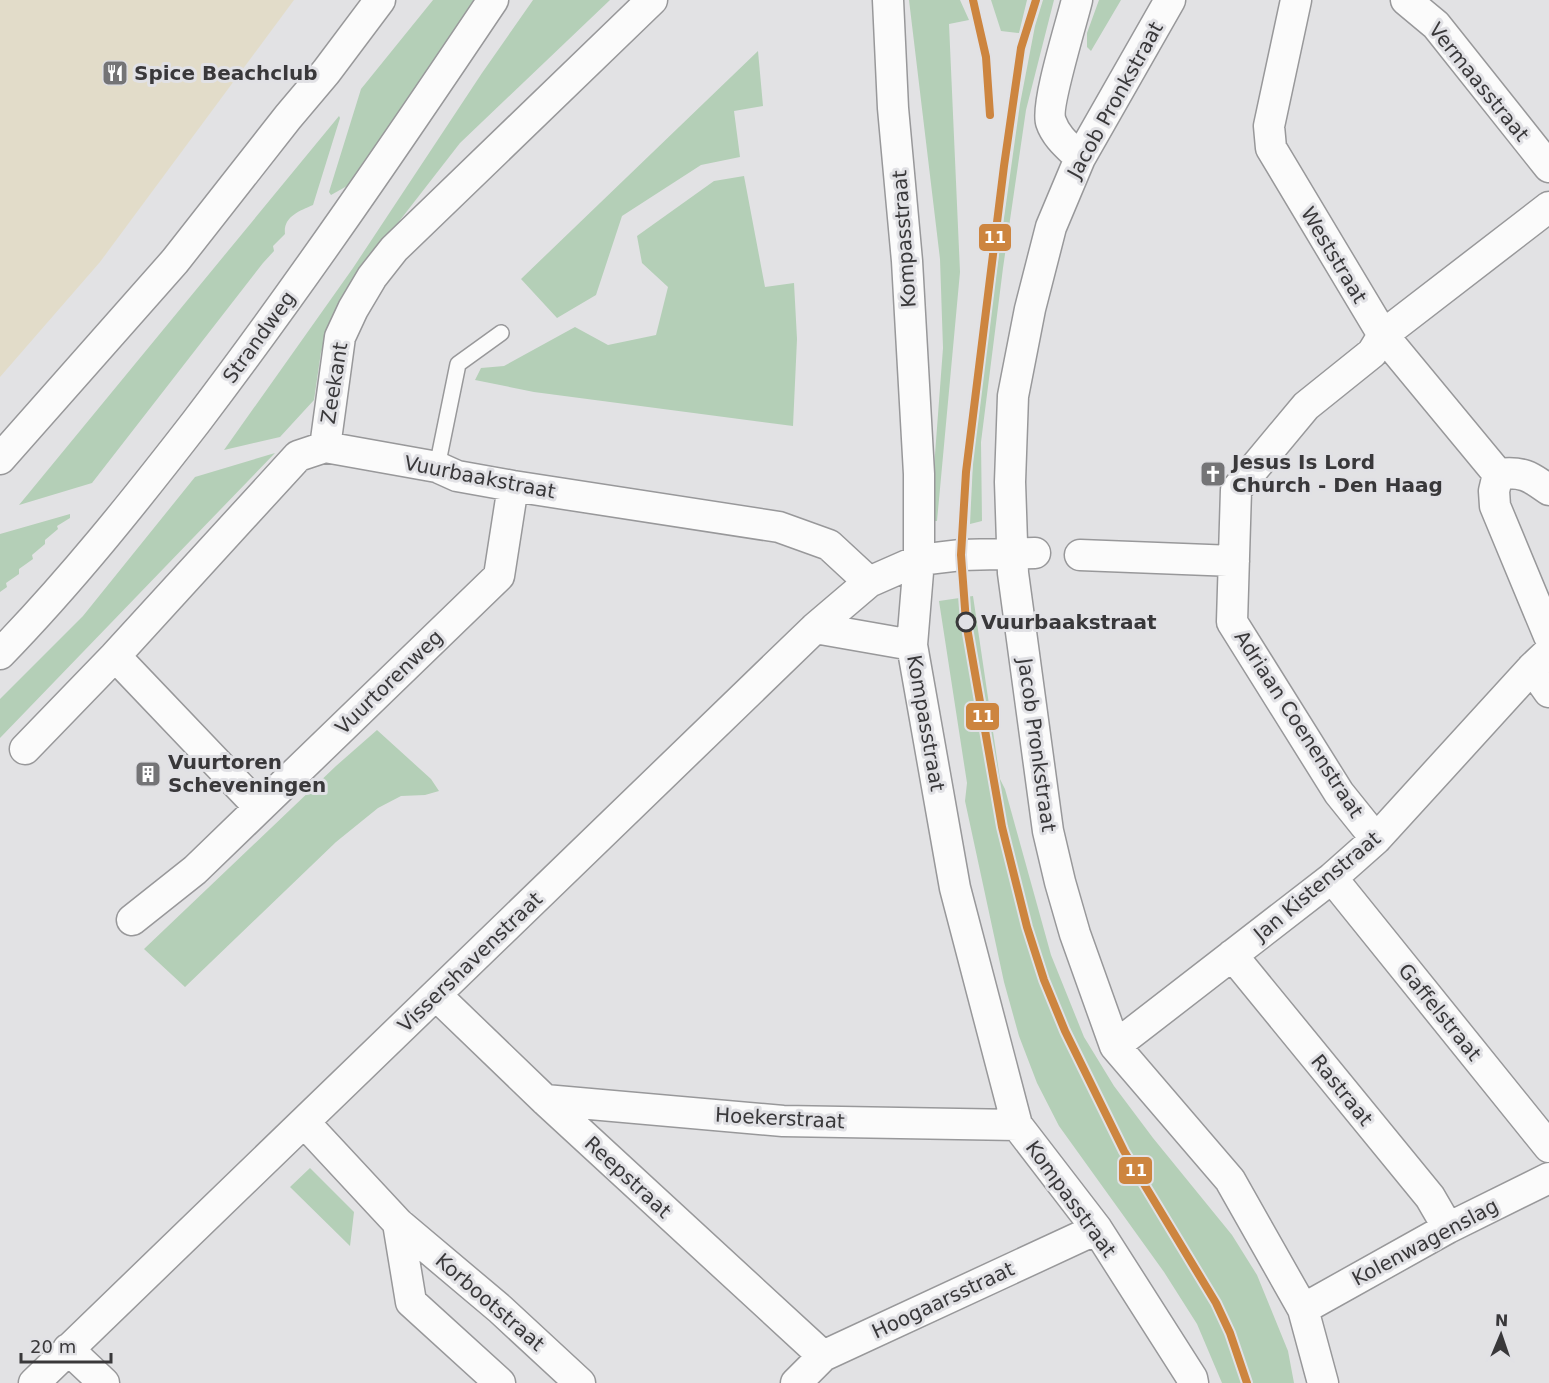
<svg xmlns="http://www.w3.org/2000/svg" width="1549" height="1383" viewBox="0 0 1549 1383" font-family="'DejaVu Sans',sans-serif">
<rect width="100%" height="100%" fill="#e2e2e4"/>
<path fill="#b4cfb7" d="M433 0H477L347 186 331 195 329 192 361 89Z
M533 0H610L460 143 352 282 321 352 314 400 280 437 224 450 353 268 482 73Z
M909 0H960L969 20 949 24 960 272 937 521H930L943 348 940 259Z
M991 0H1027L1019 33 1001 31Z
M1043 0H1054L1026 110 1003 268 981 442 982 521 970 524 974 441 997 268 1020 104 1035 26Z
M1099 0H1121L1091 51 1087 47V33Z
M758 51 763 106 734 111 740 157 701 165 622 216 596 295 557 318 521 279Z
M339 116 340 118 313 205C299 211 283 217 285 234L273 246 274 251 263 263 92 483 19 505Z
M744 176 765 287 794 283 797 339 793 426 534 392 475 380 481 368 504 366 575 327 608 345 656 335 668 287 642 263 637 236 714 181Z
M275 453 0 738V699L83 616 195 477Z
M70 514V518L57 526 58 529 45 540V544L32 555 33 559 19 569V574L6 583 7 587 0 592V534Z
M973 596 1000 779 1005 789 1051 955 1084 1037 1114 1086 1153 1138 1232 1235 1257 1275 1288 1351 1294 1383H1222L1197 1324 1164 1272 1059 1126 1037 1083 1019 1036 1004 982 965 801 967 783 939 601Z
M377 730 431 779 439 791 425 795 401 796 378 808 336 842 185 987 144 949 336 766Z
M310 1168 354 1212 350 1246 290 1187Z"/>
<path fill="#e2dcc9" d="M0 0H294L100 262 0 377Z"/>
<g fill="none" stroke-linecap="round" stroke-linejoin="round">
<g stroke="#98989a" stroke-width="18">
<path id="lane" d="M437 467 458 364 501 333"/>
</g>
<g stroke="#98989a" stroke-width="33">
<path id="street" d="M888 0 893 108 907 261 919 474V560L912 645 955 888 1017 1125 1097 1229 1192 1378 1193 1383
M1077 0C1072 21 1045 107 1051 122 1056 137 1069 147 1080 158
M1170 0 1080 158 1051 227 1030 309 1013 396 1010 482 1013 573 1048 831 1060 882 1075 934 1115 1046 1230 1180 1303 1309 1323 1383
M1296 0 1269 126 1271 148 1383 335 1498 474
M1406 0 1436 25 1549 167
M325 447 340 337 353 309 372 277 394 249 652 0
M0 459 175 261 288 117 326 72 380 0
M1549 490C1530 476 1522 471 1498 474L1494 491 1495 506 1549 636
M1080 555 1234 561
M815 628 912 645
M0 654C71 581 134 502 196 422 300 285 397 143 493 0
M1532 668 1549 692
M25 749 115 656
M259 807 115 656 298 456 325 447 437 467 457 476 513 486 779 527 829 545 869 582
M1376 839 1339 793 1232 622 1236 490 1306 406 1372 353 1383 335 1549 207
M1332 878 1549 1147
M132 920 195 870 499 576 513 486
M1232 955 1430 1197 1448 1228
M436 995 545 1100 823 1356
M1115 1046 1332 878 1376 839 1532 668 1549 652
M545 1100 783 1121 1017 1125
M304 1122 398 1223 500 1309 580 1383
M398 1223 411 1302 500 1383
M1303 1309 1448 1228 1549 1178
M68 1349 104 1383
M34 1383 815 628 869 582 919 560 961 555 1035 553
M796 1383 823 1356 1097 1229"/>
</g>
<use href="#lane" stroke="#fbfbfb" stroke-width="15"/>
<use href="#street" stroke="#fbfbfb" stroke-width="30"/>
<g stroke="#e1e1e5" stroke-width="12">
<path id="tram-1" d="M973 0 986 57 990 115
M1036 0 1021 48 1004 166 966 472 961 555 966 622 1002 827 1027 927 1044 980 1065 1031 1124 1151 1216 1303 1230 1333 1247 1383"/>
</g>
<use href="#tram-1" stroke="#cd853f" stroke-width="8"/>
</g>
<defs>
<g id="restaurant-square" transform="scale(1.35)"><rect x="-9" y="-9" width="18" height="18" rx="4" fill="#747476" stroke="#e1e1e5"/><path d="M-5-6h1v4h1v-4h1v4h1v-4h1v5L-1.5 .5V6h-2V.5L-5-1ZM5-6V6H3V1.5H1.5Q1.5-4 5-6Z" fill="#fff"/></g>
<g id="church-square" transform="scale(1.35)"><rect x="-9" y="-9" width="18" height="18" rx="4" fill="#747476" stroke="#e1e1e5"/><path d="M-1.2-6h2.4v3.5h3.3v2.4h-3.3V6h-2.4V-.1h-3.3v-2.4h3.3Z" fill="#fff"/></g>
<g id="building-square" transform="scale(1.35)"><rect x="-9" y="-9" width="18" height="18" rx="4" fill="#747476" stroke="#e1e1e5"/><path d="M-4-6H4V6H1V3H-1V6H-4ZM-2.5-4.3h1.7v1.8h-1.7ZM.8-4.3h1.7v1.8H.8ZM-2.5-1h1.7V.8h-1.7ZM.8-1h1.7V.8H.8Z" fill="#fff"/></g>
</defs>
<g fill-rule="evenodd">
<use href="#restaurant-square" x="115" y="73"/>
<use href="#church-square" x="1213" y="474"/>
<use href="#building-square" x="148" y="774"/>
</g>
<circle fill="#e1e1e5" stroke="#39383a" stroke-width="3" cx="966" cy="622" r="9"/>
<g text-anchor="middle" stroke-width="6" stroke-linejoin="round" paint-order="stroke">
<g font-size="20" font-weight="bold" fill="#39383a" stroke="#e1e1e5" text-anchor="start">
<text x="134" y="80">Spice Beachclub</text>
<text x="1232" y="469">Jesus Is Lord<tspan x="1232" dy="23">Church - Den Haag</tspan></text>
<text x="168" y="769">Vuurtoren<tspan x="168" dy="23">Scheveningen</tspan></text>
</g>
<g font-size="20" fill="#39383a" stroke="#e1e1e5">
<text transform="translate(1479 82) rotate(51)" y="7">Vermaasstraat</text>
<text transform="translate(1115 100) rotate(-61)" y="7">Jacob Pronkstraat</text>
<text transform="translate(904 239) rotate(-94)" y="7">Kompasstraat</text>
<text transform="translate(1334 255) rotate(59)" y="7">Weststraat</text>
<text transform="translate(259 337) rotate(-54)" y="7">Strandweg</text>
<text transform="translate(334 383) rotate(-81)" y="7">Zeekant</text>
<text transform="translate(480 477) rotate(11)" y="7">Vuurbaakstraat</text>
<text transform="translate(389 682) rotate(-44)" y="7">Vuurtorenweg</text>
<text transform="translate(926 723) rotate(80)" y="7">Kompasstraat</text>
<text transform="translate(1299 724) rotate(57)" y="7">Adriaan Coenenstraat</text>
<text transform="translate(1037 745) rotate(82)" y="7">Jacob Pronkstraat</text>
<text transform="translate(1317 886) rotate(-40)" y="7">Jan Kistenstraat</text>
<text transform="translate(470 962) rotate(-44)" y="7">Vissershavenstraat</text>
<text transform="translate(1440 1012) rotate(51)" y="7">Gaffelstraat</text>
<text transform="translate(1342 1090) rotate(51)" y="7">Rastraat</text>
<text transform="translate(780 1118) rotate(3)" y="7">Hoekerstraat</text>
<text transform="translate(628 1177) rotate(43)" y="7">Reepstraat</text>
<text transform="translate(1071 1199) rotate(54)" y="7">Kompasstraat</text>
<text transform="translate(1425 1242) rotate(-28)" y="7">Kolenwagenslag</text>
<text transform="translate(943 1300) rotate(-25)" y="7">Hoogaarsstraat</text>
<text transform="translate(490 1302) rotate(41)" y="7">Korbootstraat</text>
</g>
<g font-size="20" font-weight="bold" fill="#39383a" stroke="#e1e1e5" text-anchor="start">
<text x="981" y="629">Vuurbaakstraat</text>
</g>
</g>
<g stroke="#e1e1e5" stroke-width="2">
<rect x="978" y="223" width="34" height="29" rx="6" fill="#cd853f"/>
<rect x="965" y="702" width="35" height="29" rx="6" fill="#cd853f"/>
<rect x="1118" y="1156" width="35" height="29" rx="6" fill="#cd853f"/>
</g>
<g font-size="16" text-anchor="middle" font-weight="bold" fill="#fff">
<text x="995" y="243">11</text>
<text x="983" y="722">11</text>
<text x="1136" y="1176">11</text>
</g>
<g transform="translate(1501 1335) rotate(2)" stroke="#e1e1e5" stroke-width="4.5" paint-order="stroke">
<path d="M0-4.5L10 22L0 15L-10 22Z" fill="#39383a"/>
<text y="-9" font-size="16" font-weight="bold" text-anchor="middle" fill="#39383a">N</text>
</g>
<path d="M21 1353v9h90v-9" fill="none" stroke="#39383a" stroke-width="3"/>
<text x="30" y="1353" font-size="18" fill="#39383a" stroke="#e1e1e5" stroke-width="4.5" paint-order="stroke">20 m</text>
</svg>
